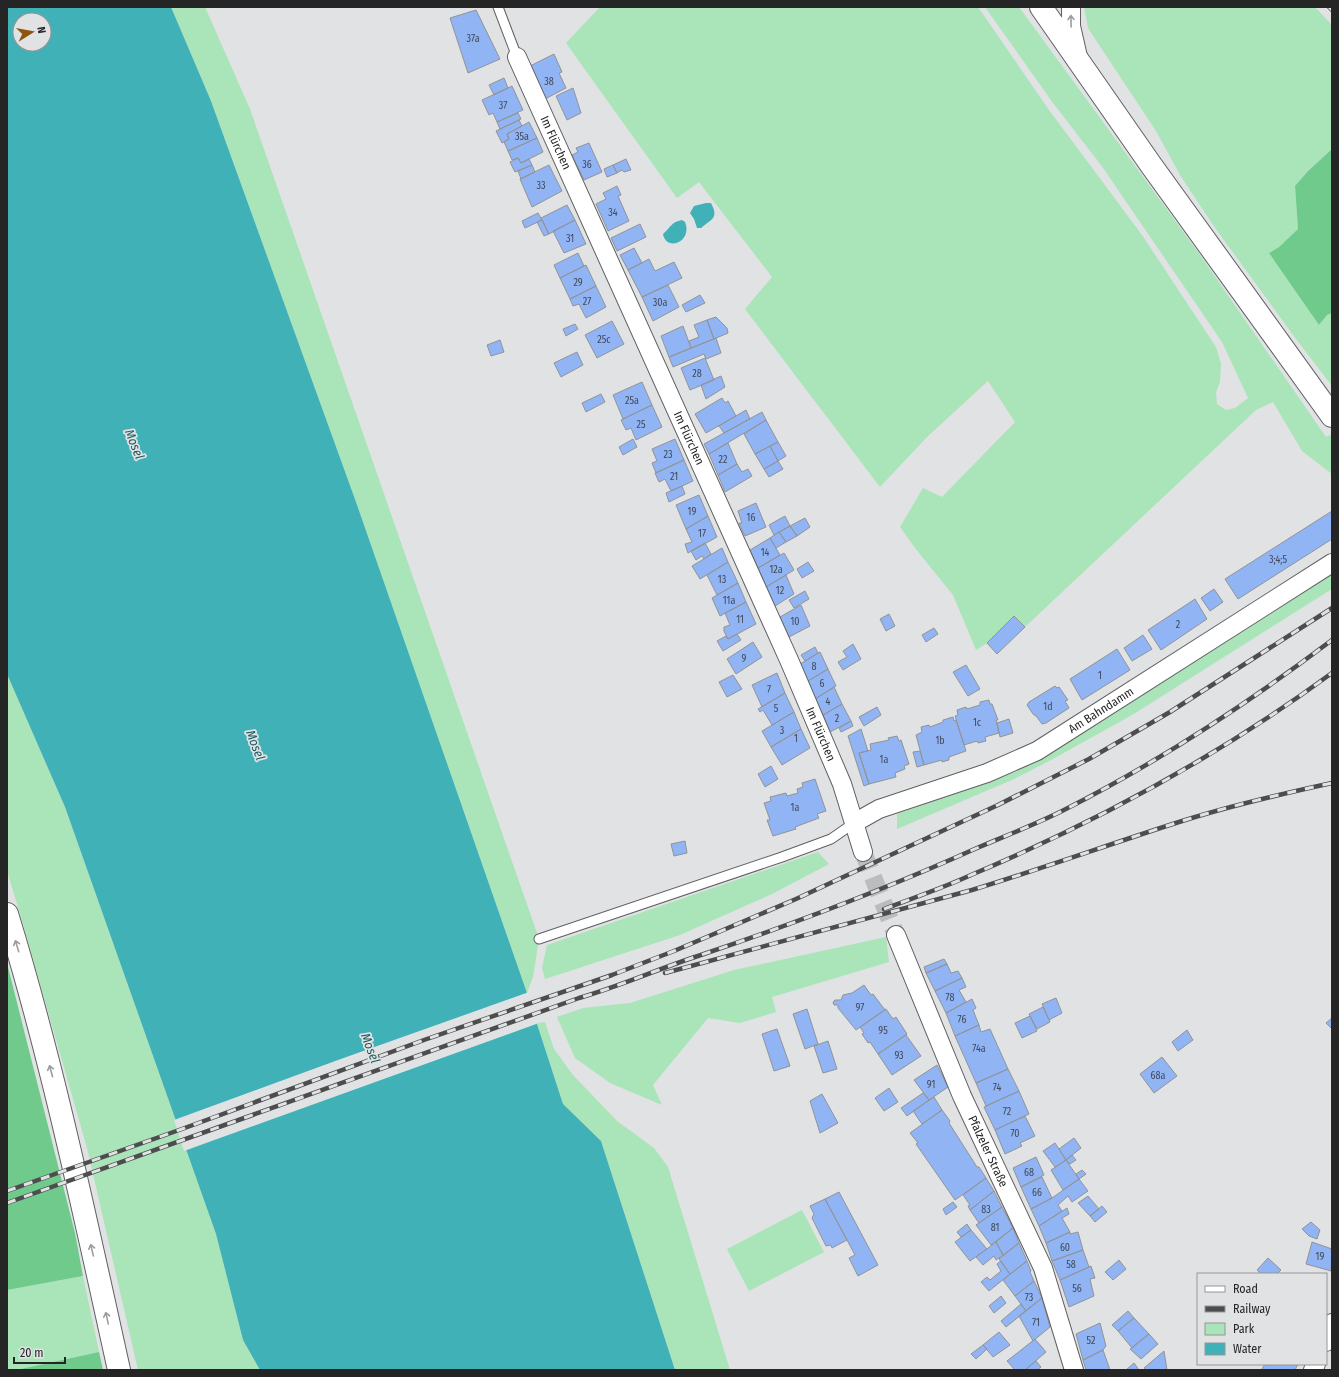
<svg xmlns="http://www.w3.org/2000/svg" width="1339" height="1377" viewBox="0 0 1339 1377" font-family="'Fira Sans Condensed',sans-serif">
<rect width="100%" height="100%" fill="#e0e2e4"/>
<path fill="#aae4b9" d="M171 7H205L250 109 539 939 533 977 527 993 356 502 211 101Z
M600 7H978L1049 110 1142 235 1216 347 1221 364 1220 381 1216 393 1217 404 1226 410 1235 408 1248 398 1222 342 1101 165 1053 103 985 7H1019L1198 252 1326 437 1332 434V474L1302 451 1273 402 1256 410 1025 627 1014 616 987 643 976 650 953 595 915 548 900 527 923 488 942 497 1015 422 988 381 927 437 880 487 745 309 772 277 699 182 677 198 566 43Z
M1084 7H1315L1332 25V149L1308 171 1295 186 1298 229 1279 247 1269 253 1319 325 1327 315 1332 313V386L1296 339 1213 225 1180 175 1156 131 1113 66 1088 28Z
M1332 572V589L1132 715 1051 760 1014 779 897 829V814L1015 772 1063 746 1219 644Z
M7 674 65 807 216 1234 243 1340 260 1370H138L87 1148 21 917 7 871Z
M818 852 829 864 772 894 680 935 545 979 542 968 547 945Z
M886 937 889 962 772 997 776 1012 740 1023 708 1018 653 1085 662 1105 610 1083 575 1058 557 1017 583 1008 630 1003 734 970Z
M545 1022 554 1049 573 1075 617 1121 654 1148 668 1167 730 1370H675L601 1141 563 1104 537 1023Z
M802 1210 824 1252 749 1291 727 1249Z
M83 1276 99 1352 16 1370H7V1290Z"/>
<path fill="#6fca8c" d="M1332 149V313L1327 315 1319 325 1269 253 1279 247 1298 229 1295 186 1308 171Z
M7 963 75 1233 83 1276 7 1290Z
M99 1352 103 1370H16Z"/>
<path fill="#40b1b7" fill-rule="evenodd" d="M7 7H171L211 101 356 502 527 993 563 1104 601 1141 675 1370H260L243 1340 216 1234 65 807 7 674ZM20 20H44V44H20Z
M706 203H711C719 218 712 219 701 228H697L694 219 690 213 694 206Z
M682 220 685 222C693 242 666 252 663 234 671 227 671 222 682 220Z"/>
<path fill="#e0e2e4" d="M529 992 539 1023 184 1151 174 1120 338 1060Z"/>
<path fill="#90b4f4" stroke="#929396" d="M476 10 500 59 468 73 450 18Z
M554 54 562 72 559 73 566 88 545 99 530 66Z
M504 78 508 88 494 95 489 85Z
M512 86 523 110 497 122 493 113 489 115 482 100Z
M573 88 581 113 567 120 556 96Z
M518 113 521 119 500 129 497 122Z
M519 120 522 126 507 134 509 139 502 143 496 131Z
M529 122 537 138 508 151 504 142 509 139 507 134Z
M537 138 543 152 521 163 518 158 512 160 508 151Z
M589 143 602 172 584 180 572 155 578 152 576 148Z
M518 158 521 163 529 159 532 165 515 172 510 162Z
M626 159 631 170 624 172 622 170 617 173 613 165Z
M532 165 535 172 521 179 518 171Z
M549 165 562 191 532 207 520 179Z
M613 165 617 173 607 177 604 169Z
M617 186 621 195 618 196 629 221 608 231 596 204 606 199 603 193Z
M567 205 575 220 549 234 541 218Z
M538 213 542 220 525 228 522 221Z
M542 220 549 234 544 236 537 222Z
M575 220 586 244 564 253 553 231Z
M640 224 646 237 617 251 611 238Z
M634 248 642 263 628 270 620 255Z
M578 253 584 266 560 278 554 265Z
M649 259 655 271 674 262 682 278 642 297 628 270Z
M586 265 596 286 570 299 560 278Z
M668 285 679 307 653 321 642 297Z
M596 286 606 307 586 318 579 304 573 306 570 299Z
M700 295 705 303 686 312 682 305Z
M716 317 727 328 728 333 714 339 707 320Z
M707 320 714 339 691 348 689 341 699 337 694 325Z
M612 321 624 344 597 358 585 335Z
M575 324 578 329 566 336 563 329Z
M683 326 691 348 669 357 661 336Z
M716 338 721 353 706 359 704 354 673 367 669 357Z
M500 340 504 352 491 356 487 345Z
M577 352 583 365 561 377 554 363Z
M705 358 714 380 690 390 681 368Z
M721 376 725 387 706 399 701 385Z
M642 382 652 405 623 419 613 395Z
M601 394 605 402 586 412 582 403Z
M722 398 725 403 728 401 736 416 706 433 695 414Z
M652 405 662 427 636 440 631 428 626 430 621 420Z
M746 410 750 419 724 433 719 426Z
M762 412 766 420 709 454 704 444Z
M766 420 778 442 755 454 744 434Z
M633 439 637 447 623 455 619 447Z
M675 439 684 460 656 473 652 463 657 461 652 449Z
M778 442 786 456 778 461 770 446Z
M728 443 737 464 718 475 709 454Z
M770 446 778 461 764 469 755 454Z
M684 460 693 481 671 491 665 479 659 482 655 473Z
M778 461 783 469 769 477 764 469Z
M737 464 742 472 748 469 752 476 725 492 718 475Z
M682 486 685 494 669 502 666 493Z
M699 495 708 516 686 529 676 505Z
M756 503 766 527 745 536 739 523H742L738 511Z
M1332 511V539L1238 599 1225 579Z
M708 516 717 537 688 553 685 544 692 542 686 529Z
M785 516 790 526 774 535 769 525Z
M805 518 810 527 797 536 790 526Z
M790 526 797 536 786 542 779 532Z
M779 532 786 542 776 548 770 538Z
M770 538 780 555 758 568 750 550Z
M705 543 711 554 704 559 702 556 696 560 691 551Z
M722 548 728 562 700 579 692 566Z
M784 553 794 570 766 587 758 568Z
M728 562 738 583 717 595 707 575Z
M808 562 814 571 802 578 797 569Z
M786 575 794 594 775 606 766 587Z
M738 583 746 602 720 616 712 598Z
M1214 589 1223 602 1210 611 1201 598Z
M805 591 809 599 794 608 789 600Z
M1195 599 1207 619 1161 650 1148 630Z
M746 602 756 624 728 639 724 631V627L730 625 725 613Z
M801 605 810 626 789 637 780 617Z
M889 614 895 626 886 631 880 619Z
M1014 616 1025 627 997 654 987 643Z
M934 628 938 634 926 642 922 635Z
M737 634 741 640 723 651 717 641 726 636 728 639Z
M1143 635 1152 649 1132 661 1124 648Z
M753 642 762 657 736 674 727 659Z
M853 644 861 659 843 670 838 662 847 657 843 651Z
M815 647 818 653 805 661 801 655Z
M1117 649 1130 670 1082 700 1070 679Z
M820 652 828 669 808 681 800 664Z
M966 665 980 689 968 696 953 672Z
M828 669 836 686 815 699 808 681Z
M777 673 785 693 762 707 752 685Z
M733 675 742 689 727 697 719 682Z
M1055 686 1057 688 1059 687 1068 700 1065 701 1069 708 1046 723 1042 724 1037 717 1033 714 1027 705 1029 702Z
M834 687 842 704 823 715 815 699Z
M785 693 794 712 772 725 763 710 760 712 758 709Z
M989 700 990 704H992L998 720H996L999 733 985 737 986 741 978 743 977 741 964 745 955 716 958 715 957 710 966 707 967 709 980 705V702Z
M842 704 851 721 830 732 823 715Z
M877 707 881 715 864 726 859 717Z
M794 712 801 729 771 747 762 731Z
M953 717 954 721 956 720 966 751 949 757V760L942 762V760L924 765 916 735 922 732 921 727 929 725 930 727 943 722V720Z
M1009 719 1013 733 1000 737 997 723Z
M851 721 853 726 841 732 839 728Z
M801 729 810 748 782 765 771 747Z
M861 729 868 751 859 753 869 784 864 786 848 736Z
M897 736 899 741 901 740 909 764 904 766 905 769 895 773 896 777 869 784 859 753 871 750 870 744 889 740 888 738Z
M920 751 924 765 917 767 913 752Z
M771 766 778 779 765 787 758 774Z
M815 779 826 811 817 814 819 818 795 827 796 829 773 836 767 820H770L764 803 771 801 770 797 786 793 787 796 798 793 797 789 803 787 802 783Z
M685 841 687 853 674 856 671 844Z
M944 959 947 964 926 973 924 967Z
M947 964 951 973 958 971 962 978 935 991 926 973Z
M962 978 966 987 959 990 966 1002 946 1013 935 991Z
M864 985 871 995 873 994 885 1010 856 1030 838 1008V1005H834L833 1002 835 1000H841L843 995 852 993Z
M1056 998 1062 1013 1049 1020 1042 1004Z
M972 999 976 1008 973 1010 979 1025 955 1036 946 1013Z
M1043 1007 1050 1022 1037 1029 1029 1014Z
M807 1009 818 1044 805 1049 793 1014Z
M886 1009 893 1019 896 1017 907 1034 878 1054 870 1042 868 1043 862 1034 864 1033 860 1027Z
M1030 1016 1037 1031 1022 1038 1015 1023Z
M1332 1018V1029L1326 1023Z
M979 1025 981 1032 990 1029 1008 1069 976 1083 955 1036Z
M777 1029 790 1066 774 1071 762 1034Z
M1187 1030 1193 1040 1178 1051 1172 1042Z
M906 1035 921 1056 892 1075 878 1054Z
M828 1041 837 1069 823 1073 814 1046Z
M1162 1057 1177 1076 1154 1093 1140 1074Z
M937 1065 948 1087 929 1100 914 1080Z
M1008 1069 1019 1091 986 1106 976 1083Z
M889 1088 898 1102 884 1111 875 1098Z
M1019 1091 1029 1114 995 1130 984 1107Z
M923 1093 929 1100 907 1116 901 1108Z
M822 1094 838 1123 820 1133 810 1101Z
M934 1097 942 1110 922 1124 913 1111Z
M942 1110 950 1121 949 1123 977 1167H979L986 1178 955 1200 916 1144 918 1143 910 1133Z
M1025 1116 1035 1136 1020 1143 1022 1146 1005 1154 995 1130Z
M1074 1138 1081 1148 1066 1160 1059 1149Z
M1055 1143 1066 1160 1055 1167 1043 1151Z
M1072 1155 1076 1160 1070 1164 1066 1160Z
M1036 1157 1044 1175 1021 1187 1013 1168Z
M1066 1160 1079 1179 1063 1190 1051 1170Z
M1082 1170 1086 1174 1079 1179 1076 1174Z
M1042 1177 1052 1198 1031 1209 1021 1187Z
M986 1178 994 1191 970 1210 968 1206 970 1205 963 1195Z
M1079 1179 1088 1191 1072 1202 1068 1196 1058 1205 1062 1211 1039 1226 1031 1209 1052 1198Z
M994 1191 1002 1207 979 1223 970 1210Z
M839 1192 878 1265 858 1276 849 1258 855 1255 825 1199Z
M1088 1196 1099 1209 1090 1216 1078 1203Z
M825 1199 847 1240 832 1248 831 1245 826 1246 812 1218 814 1214 810 1206Z
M953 1202 957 1207 946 1215 943 1209Z
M1102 1206 1107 1212 1095 1222 1090 1216Z
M1002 1207 1013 1228 991 1245 976 1225Z
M1067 1208 1069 1214 1062 1218 1070 1232 1046 1243 1039 1226Z
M1311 1222 1320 1230 1317 1239 1309 1236 1302 1229Z
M967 1224 971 1230 961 1237 957 1232Z
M1013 1228 1019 1243 1003 1255 996 1242Z
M971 1230 987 1249 970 1261 955 1242Z
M1070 1232V1234L1078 1232 1083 1250 1052 1261 1046 1243Z
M996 1242 1003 1255 996 1260 994 1256 983 1265 976 1257Z
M1312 1242 1332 1249 1331 1271 1306 1264Z
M1019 1243 1027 1261 1010 1274 999 1259Z
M1083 1250 1089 1267 1060 1280 1052 1261Z
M1268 1258 1281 1270 1277 1274H1262L1257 1270Z
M1119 1260 1126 1269 1113 1280 1105 1272Z
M1001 1261 1010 1274 989 1291 981 1282 987 1277 990 1280 1001 1271 997 1264Z
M1027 1261 1031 1271 1030 1272 1034 1281 1015 1296 1003 1280Z
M1091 1266 1095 1278 1090 1279 1094 1296 1069 1307 1060 1280Z
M1034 1281 1042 1298 1026 1311 1015 1296Z
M1001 1296 1006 1303 994 1313 989 1306Z
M1042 1298 1050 1327 1033 1341 1019 1316Z
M1021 1304 1026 1311 1006 1327 1001 1321Z
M1128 1311 1134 1318 1118 1331 1112 1325Z
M1134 1318 1149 1334 1132 1348 1118 1331Z
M1100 1323 1106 1346 1103 1350 1083 1360 1076 1334Z
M999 1332 1010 1345 993 1357 983 1345Z
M1149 1334 1158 1344 1141 1359 1130 1349Z
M1035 1339 1046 1352 1025 1370H1015L1007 1361Z
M983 1345 987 1349 976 1359 971 1354Z
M1103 1350 1110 1370H1086L1083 1360Z
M1164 1351 1167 1370H1146L1144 1368Z
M1036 1361 1041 1367 1037 1370H1025Z
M1134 1363 1139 1370H1126Z
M1265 1364H1298L1295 1370H1263L1262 1369Z"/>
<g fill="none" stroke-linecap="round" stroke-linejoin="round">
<path stroke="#bbbcbe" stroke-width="18" stroke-dasharray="18 9" stroke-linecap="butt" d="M863 852 896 935"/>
<g stroke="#5f6062" stroke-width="11">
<path id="service" d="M498 7 517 57
M539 939 782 857 831 839 854 823"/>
</g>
<g stroke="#5f6062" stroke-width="20">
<g id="minor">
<path d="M1071 7V26L1078 57"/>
<path id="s1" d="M517 57 789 660 842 784 863 852"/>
<path id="s2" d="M854 823 879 809 987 773 1037 751 1332 563"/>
<path id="s3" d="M896 935 962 1096 1043 1268 1074 1370"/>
<path d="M1326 1342 1332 1323"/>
<path d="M1313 1370 1316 1364"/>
</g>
</g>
<g stroke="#5f6062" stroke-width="24">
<path id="primary" d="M1041 7 1151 165 1332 416"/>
</g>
<g stroke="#5f6062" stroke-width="24">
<path id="motorway" d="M7 914C53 1064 85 1217 119 1370"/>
</g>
<use href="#service" stroke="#fff" stroke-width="9"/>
<use href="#minor" stroke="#fff" stroke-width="18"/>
<use href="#primary" stroke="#fff" stroke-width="22"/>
<use href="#motorway" stroke="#fff" stroke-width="22"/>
<g stroke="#4d4d4e" stroke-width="4.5">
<path id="rail" d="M1329 7 1332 10
M884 909C913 898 943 888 971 875 1099 821 1220 755 1332 673
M665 973 972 890C1041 869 1110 844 1179 822 1229 806 1281 794 1332 783
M7 1191 182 1129 424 1040 612 975 674 951 796 899 998 805 1089 759 1170 712 1332 608
M7 1203 579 998C620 986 658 969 698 956 793 924 886 889 977 848 1005 836 1034 825 1062 811 1157 763 1247 704 1332 640"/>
</g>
<use href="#rail" stroke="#e0e2e4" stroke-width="3" stroke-dasharray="9" stroke-linecap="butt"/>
</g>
<defs><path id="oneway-shaft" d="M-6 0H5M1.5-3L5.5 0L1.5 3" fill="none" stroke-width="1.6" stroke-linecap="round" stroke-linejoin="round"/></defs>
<g stroke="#9d9d9d">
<use href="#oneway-shaft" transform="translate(1071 21) rotate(-91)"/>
<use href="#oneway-shaft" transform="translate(17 946) rotate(-107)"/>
<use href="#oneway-shaft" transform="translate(51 1071) rotate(-105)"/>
<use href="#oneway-shaft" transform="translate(92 1250) rotate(-103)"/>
<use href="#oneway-shaft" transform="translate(107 1318) rotate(-102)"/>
</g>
<g text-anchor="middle" stroke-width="3.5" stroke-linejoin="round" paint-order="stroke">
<g font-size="10" fill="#40495a">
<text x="473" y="42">37a</text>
<text x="549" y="85">38</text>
<text x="503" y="109">37</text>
<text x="522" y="140">35a</text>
<text x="587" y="168">36</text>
<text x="541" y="189">33</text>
<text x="613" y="216">34</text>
<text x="570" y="242">31</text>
<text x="578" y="286">29</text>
<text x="587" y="305">27</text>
<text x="660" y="306">30a</text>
<text x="604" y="343">25c</text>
<text x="697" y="377">28</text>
<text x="632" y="404">25a</text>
<text x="641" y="428">25</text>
<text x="668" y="458">23</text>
<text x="723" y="463">22</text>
<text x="674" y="480">21</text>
<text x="692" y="515">19</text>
<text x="751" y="521">16</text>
<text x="702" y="537">17</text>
<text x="765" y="556">14</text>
<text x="1278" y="563">3;4;5</text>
<text x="776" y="573">12a</text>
<text x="722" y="583">13</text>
<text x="780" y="594">12</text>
<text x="729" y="604">11a</text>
<text x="740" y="623">11</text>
<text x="795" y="625">10</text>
<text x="1178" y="628">2</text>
<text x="744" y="662">9</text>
<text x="814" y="670">8</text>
<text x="1100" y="679">1</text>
<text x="822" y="687">6</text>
<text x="769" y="693">7</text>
<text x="828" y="705">4</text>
<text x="1048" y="710">1d</text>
<text x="776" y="712">5</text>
<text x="837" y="722">2</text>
<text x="977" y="726">1c</text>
<text x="782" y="734">3</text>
<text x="796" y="742">1</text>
<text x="940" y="744">1b</text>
<text x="884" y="763">1a</text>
<text x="795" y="811">1a</text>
<text x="950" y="1001">78</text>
<text x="860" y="1011">97</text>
<text x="962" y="1023">76</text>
<text x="883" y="1034">95</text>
<text x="979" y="1052">74a</text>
<text x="899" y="1059">93</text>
<text x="1158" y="1079">68a</text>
<text x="931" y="1088">91</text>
<text x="997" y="1091">74</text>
<text x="1007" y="1115">72</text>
<text x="1015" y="1137">70</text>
<text x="1029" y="1176">68</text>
<text x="1037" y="1196">66</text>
<text x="986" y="1213">83</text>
<text x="995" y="1231">81</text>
<text x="1065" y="1251">60</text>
<text x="1320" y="1260">19</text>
<text x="1071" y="1268">58</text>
<text x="1077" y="1292">56</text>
<text x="1029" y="1301">73</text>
<text x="1036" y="1326">71</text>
<text x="1091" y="1344">52</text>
</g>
<g font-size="12" fill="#252526" stroke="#e0e2e4">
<text dy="4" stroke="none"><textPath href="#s1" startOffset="94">Im Flürchen</textPath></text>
<text dy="4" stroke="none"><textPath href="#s1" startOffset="418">Im Flürchen</textPath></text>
<text dy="4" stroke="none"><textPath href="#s2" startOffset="273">Am Bahndamm</textPath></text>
<text dy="4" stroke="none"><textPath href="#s1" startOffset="742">Im Flürchen</textPath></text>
<text dy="4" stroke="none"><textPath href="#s3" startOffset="235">Pfalzeler Straße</textPath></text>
</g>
<g font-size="13" font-style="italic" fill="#1b5a5d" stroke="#e0e2e4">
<text transform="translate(135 444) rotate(68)" y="5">Mosel</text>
<text transform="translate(256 745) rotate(69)" y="5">Mosel</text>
<text transform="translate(371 1048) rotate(69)" y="5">Mosel</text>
</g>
</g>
<rect width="1339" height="1377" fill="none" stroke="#252526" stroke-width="16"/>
<rect x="1197" y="1273" width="130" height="92" fill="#e0e2e4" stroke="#959698"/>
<rect x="1205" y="1286" width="20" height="6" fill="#ffffff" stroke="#959698"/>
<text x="1233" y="1293" font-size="12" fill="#252526">Road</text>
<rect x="1205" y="1306" width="20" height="6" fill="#4d4d4e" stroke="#959698"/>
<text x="1233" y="1313" font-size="12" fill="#252526">Railway</text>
<rect x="1205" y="1323" width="20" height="12" fill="#aae4b9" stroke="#959698"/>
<text x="1233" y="1333" font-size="12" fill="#252526">Park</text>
<rect x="1205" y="1343" width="20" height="12" fill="#40b1b7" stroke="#959698"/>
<text x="1233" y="1353" font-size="12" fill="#252526">Water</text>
<g transform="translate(32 32) rotate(79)"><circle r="19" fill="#e0e2e4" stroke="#959698"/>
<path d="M0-3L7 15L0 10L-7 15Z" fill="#8e560d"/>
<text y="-6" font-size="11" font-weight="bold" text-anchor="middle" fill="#252526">N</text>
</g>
<path d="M14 1357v6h51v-6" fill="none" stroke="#252526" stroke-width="2"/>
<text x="20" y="1357" font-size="12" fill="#252526" stroke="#e0e2e4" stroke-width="3" paint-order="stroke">20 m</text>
</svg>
